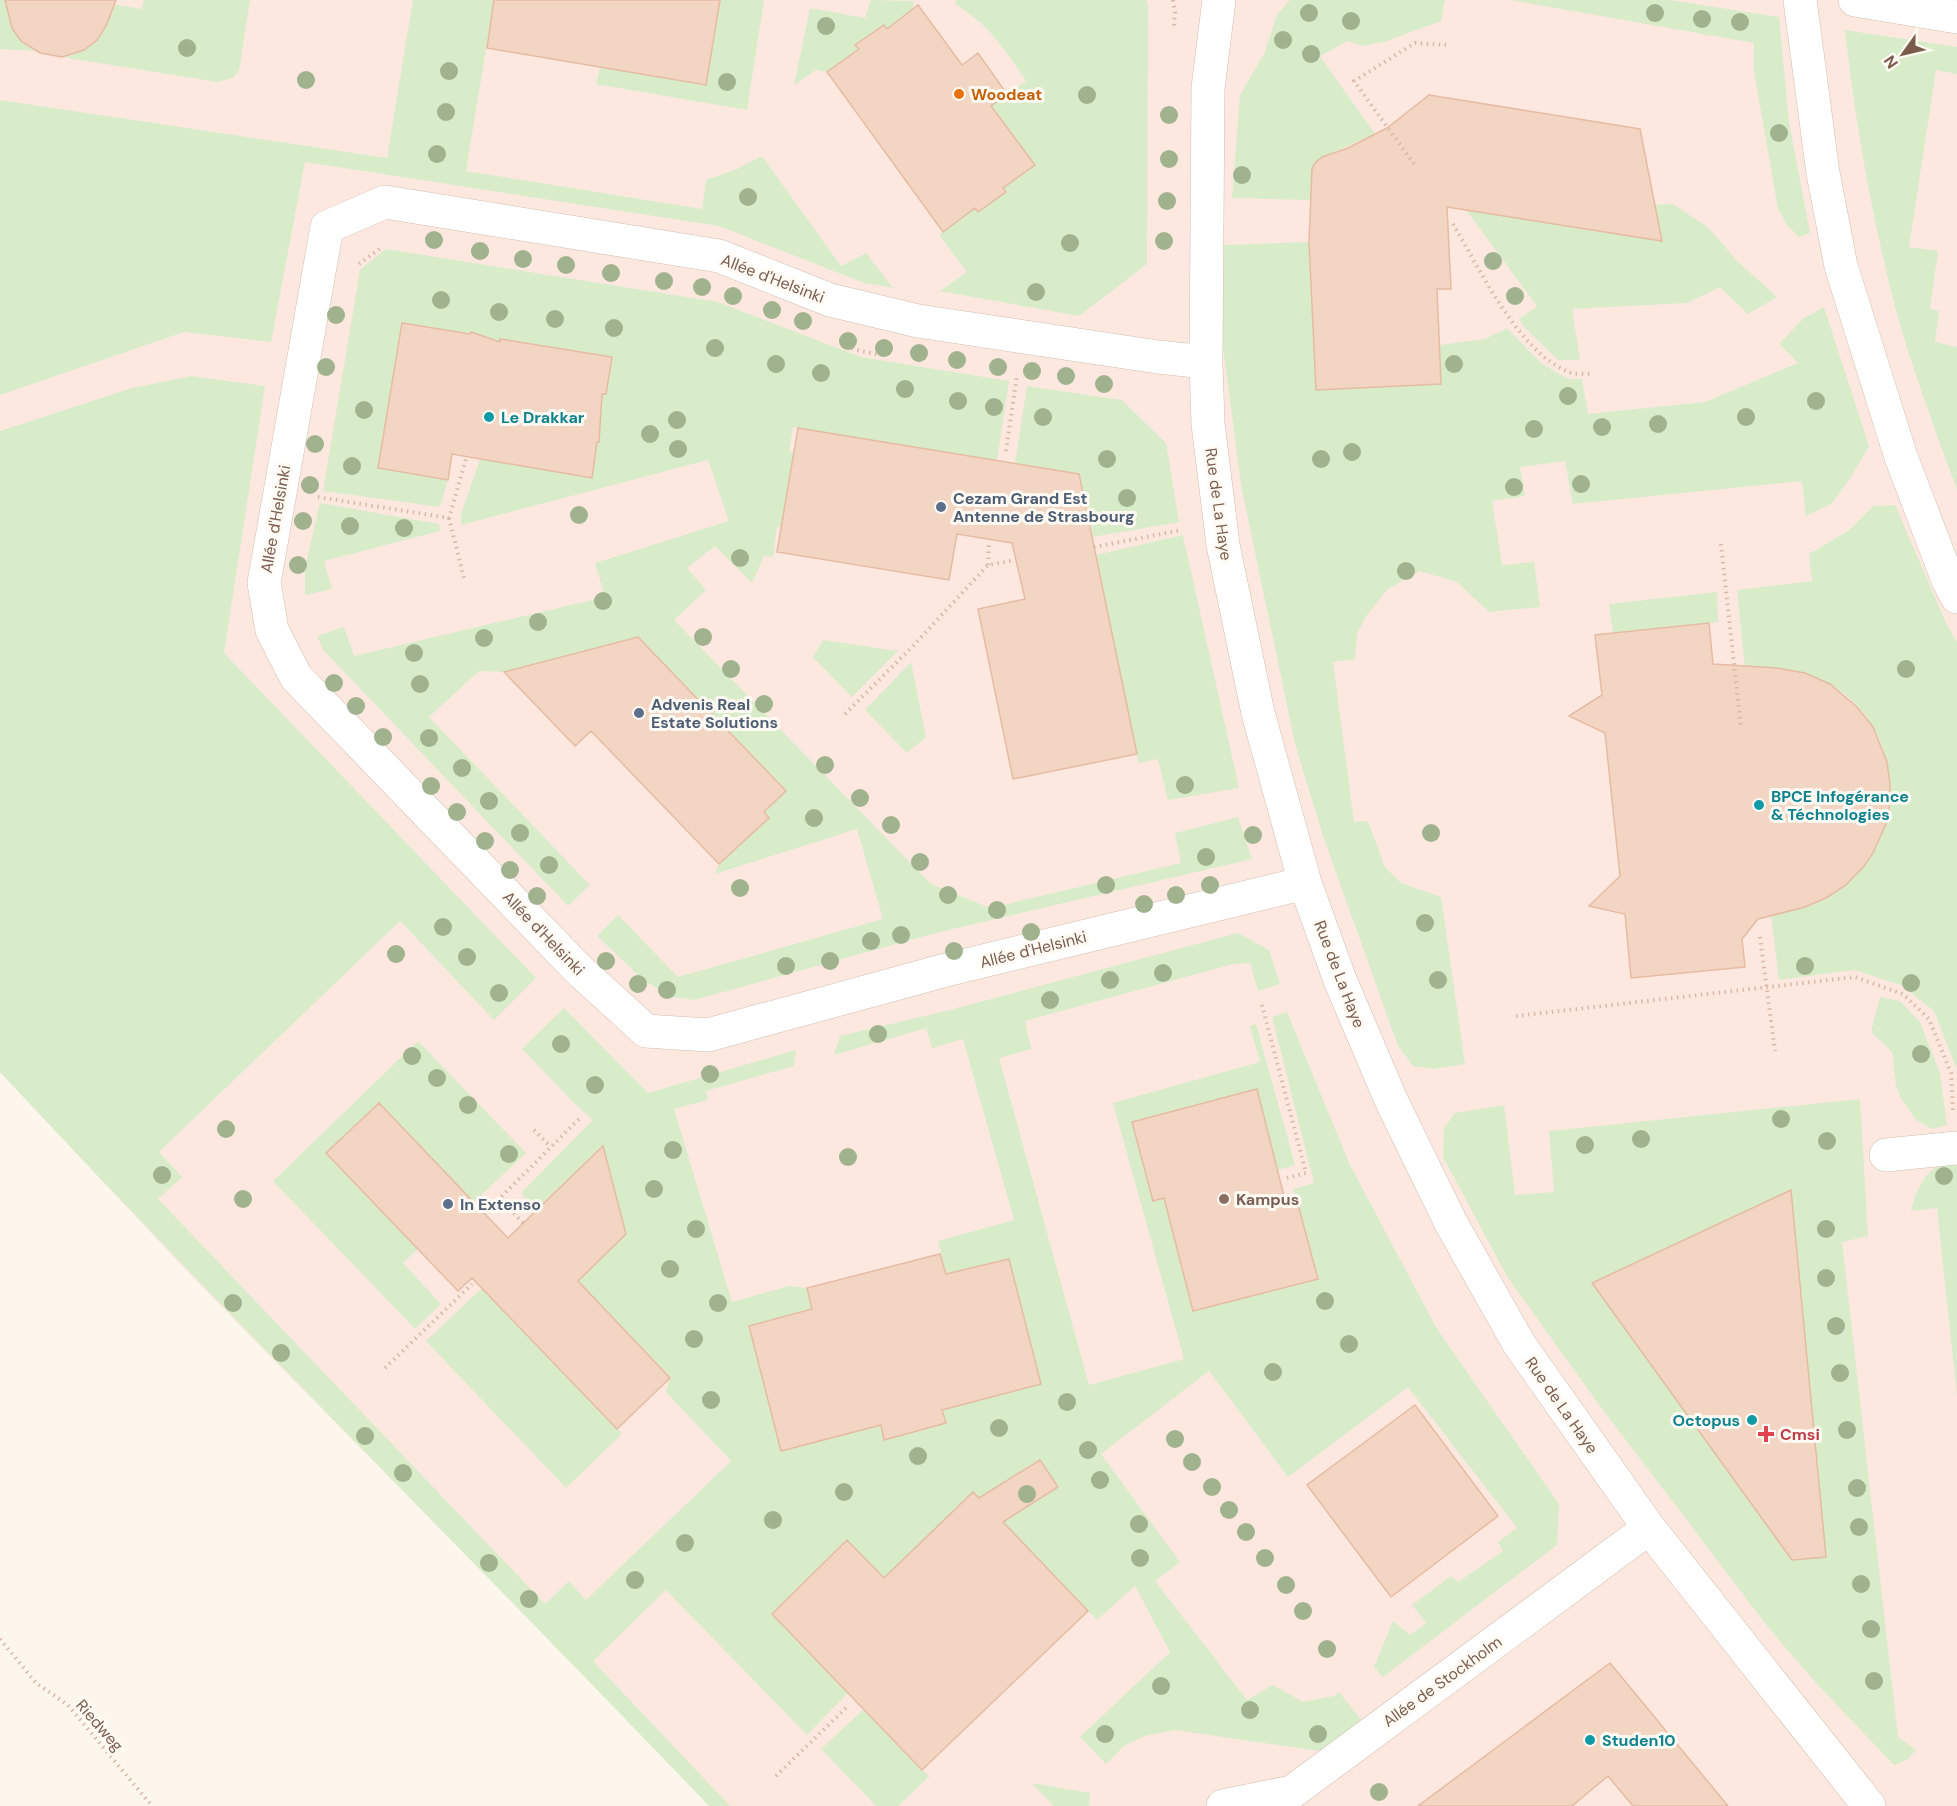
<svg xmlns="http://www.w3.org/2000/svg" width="1957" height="1806" viewBox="0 0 1957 1806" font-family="'DM Sans',sans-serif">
<rect width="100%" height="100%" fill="#fdf6ec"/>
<path fill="#fde8e0" d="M0 0H1957V1806H713L192 1277 0 1072Z"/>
<path fill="#d8ecc9" d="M0 0H7C7 23 15 38 34 51L0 49Z
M144 0H250L239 71 233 78 217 82 62 57C79 55 98 45 105 28 107 21 106 11 106 3L142 9Z
M413 0H494L466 171 702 209 706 180 737 169 762 156 841 266 866 253 893 288 864 283 719 226 305 162 271 342 184 332 0 395V100L387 158Z
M720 0H764L747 110 596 84 600 67 706 85Z
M871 0 914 1 913 9 887 29 883 25 856 45 859 49 827 72 816 70 794 85 810 8 865 18Z
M956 0H1146L1148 6 1147 264 1079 316 940 291 967 272 939 235 975 208 978 212 1006 192 1003 188 1034 165 991 106 1026 81C1004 48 989 25 955 4Z
M1290 0H1445L1441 21 1384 42 1362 46 1348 41 1320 56 1375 134C1363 140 1317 157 1313 167 1310 176 1311 190 1311 200L1232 198 1240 95 1264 54 1277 15Z
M1510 0H1670L1779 17 1789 122 1810 233 1799 237 1787 225 1778 209 1754 71V43Z
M1845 30 1957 47V74L1936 70 1909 247 1938 251 1930 309 1939 311 1935 342 1957 347V490C1934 427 1910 364 1893 299 1871 211 1855 121 1845 30Z
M1673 204 1709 228 1737 261 1777 297 1748 314 1720 287 1687 303 1572 309 1580 360H1558L1524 327 1519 319 1537 306 1466 210Z
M1309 242 1316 390 1441 384 1440 345 1485 339 1507 328 1541 363 1568 379H1582L1588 414 1705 402 1798 363 1779 344 1804 318 1824 307 1869 446 1848 482 1831 504 1806 516 1802 481 1573 504 1565 461 1520 467 1525 496 1492 501 1502 565 1534 562 1540 607 1489 612 1457 582 1420 571 1388 589 1367 615 1357 634 1355 659 1333 662 1354 822 1368 821 1385 867 1401 883 1441 897 1465 1064 1435 1069 1413 1066 1398 1046 1323 836 1295 744 1241 485 1222 339 1224 245Z
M386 249 718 302 861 357 1009 381 997 461 793 427 789 452H794L781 527H777L773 557 764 556 752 583 715 546 687 568 706 590 674 620 931 884 990 908 1181 863 1175 833 1238 817 1252 859 936 933 695 1000 673 997 643 980 597 936 618 915 678 977 883 919 857 829 715 874 719 864 769 818 764 812 786 791 638 637 504 672 479 671 429 717 590 885 568 906 324 651 317 636 344 627 354 656 605 597 595 563 729 521 708 460 461 525V515L480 459 592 477 597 442H599L596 393 607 394 606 392 611 357 502 339 501 337 500 344 471 332 470 334 402 323 378 468 448 480 440 507 323 491 360 270Z
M191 376 265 386 224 653 536 978 494 1020 400 921 159 1152 182 1177 158 1199 545 1604 569 1581 586 1600 731 1461 666 1392 670 1377 578 1281 626 1234 603 1146 537 1210 521 1193 593 1120 576 1105 522 1049 564 1008 648 1093 796 1050 794 1066 706 1091 708 1100 674 1109 732 1302 789 1286 807 1288 812 1309 749 1326 781 1451 881 1425 885 1439 946 1423 942 1410 1041 1383 1009 1259 946 1274 938 1241 1014 1220 963 1039 932 1048 926 1028 834 1055 840 1036 950 1010 1238 933 1269 950 1280 984 1258 991 1250 963 1233 964 1025 1021 1031 1049 999 1058 1089 1385 1184 1359 1113 1103 1260 1062 1250 1026 1256 1024 1295 1165 1278 1170 1256 1089 1132 1122 1153 1200 1164 1198 1193 1311 1318 1279 1293 1189 1314 1183 1272 1017 1287 1012 1350 1165 1437 1329 1559 1504 1557 1545 1383 1677 1374 1667 1393 1621 1410 1635 1426 1623 1412 1605 1451 1576 1458 1582 1503 1551 1498 1542 1517 1528 1408 1387 1288 1477 1209 1371 1101 1454 1180 1562 1155 1581 1247 1700 1273 1685 1303 1702 1334 1696 1339 1692 1362 1721 1319 1751 1175 1730 1145 1736 1124 1746 1106 1764 1080 1737 1170 1652 1135 1586 1097 1620 973 1492 906 1556 897 1591 847 1540 772 1613 848 1693 807 1735 666 1590 593 1661 730 1806H709C474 1560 232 1321 0 1072V431L132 388Z
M1027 386 1122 400 1166 443 1179 522 1093 537 1079 474 1015 464Z
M320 503 439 524 440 531 324 561 332 589 305 595V568Z
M1895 505 1947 625 1957 642V1070L1934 1011 1901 985 1854 970 1779 980 1771 915C1792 910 1814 907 1832 895 1909 846 1910 731 1830 684 1803 669 1775 667 1745 668L1737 590 1812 581 1809 554 1848 531 1873 506Z
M1183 535 1239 788 1168 800 1158 759 1139 763 1096 555Z
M1717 592 1718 622 1613 633 1609 604Z
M823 640 898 651 852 697 813 657Z
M911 662 926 737 907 753 865 710Z
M1880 997 1900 1001 1920 1022 1940 1073 1947 1125 1932 1129 1916 1120 1901 1098 1896 1086 1892 1052 1871 1032Z
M418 1041 526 1153 474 1202 379 1103 326 1153 418 1249 403 1263 441 1304 415 1329 273 1181Z
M1860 1099 1868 1236 1842 1242 1898 1737 1916 1750 1907 1760 1894 1765 1817 1684 1768 1627 1600 1406 1508 1278 1443 1157 1444 1128 1455 1113 1504 1105 1515 1195 1554 1192 1549 1131Z
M1957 1164V1396L1937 1208 1911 1211C1914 1196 1925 1168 1942 1165 1947 1164 1952 1164 1957 1164Z
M482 1288 622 1434 566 1488 426 1341Z
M864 1709 922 1770 930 1776 898 1806H876L821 1749Z
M1031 1783 1090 1793 1089 1806H1054Z"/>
<path fill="#f3d5c3" stroke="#e6bba3" stroke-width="1.5" d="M5 0H116L106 26 97 40 84 50 62 57 40 53 21 41 12 28Z
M494 0H720L706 85 487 48Z
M918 5 962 65 978 53 1007 94 991 106 1035 165 1003 188 1006 192 978 212 975 208 943 232 827 72 859 49 855 45 884 25 887 29Z
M1429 95 1640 129 1662 241 1447 207 1451 289H1437L1441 384 1316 390 1309 242 1312 169 1315 163 1322 157 1348 148 1387 128Z
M402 323 470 334 471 332 500 342V339L612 357 606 394H602L599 442H597L592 478 452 454 448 480 378 468Z
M798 428 1079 474 1137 754 1013 779 978 609 1025 599 1012 543 957 534 949 580 777 552Z
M1709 623 1713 664 1777 668 1805 673 1830 684 1857 707 1873 727 1887 762 1890 784 1889 811 1885 826 1873 853 1865 865 1846 885 1826 898 1805 907 1758 919 1742 939 1745 967 1631 978 1625 914 1589 906 1620 876 1605 733 1569 716 1602 695 1595 635Z
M638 637 786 791 764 812 769 818 719 864 591 731 575 746 504 672Z
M1257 1089 1286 1204 1297 1201 1318 1279 1193 1311 1164 1198 1153 1201 1132 1122Z
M379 1103 508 1238 603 1146 626 1234 578 1281 670 1378 617 1429 472 1278 458 1291 326 1153Z
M1791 1190 1826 1557 1792 1560 1592 1283Z
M940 1254 946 1274 1009 1259 1041 1384 942 1410 946 1423 884 1440 881 1425 781 1451 749 1326 812 1309 807 1288Z
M1415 1405 1498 1516 1391 1597 1307 1485Z
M1040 1460 1058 1487 1003 1522 1088 1611 922 1770 772 1614 847 1540 884 1578 973 1492 979 1498Z
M1610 1663 1728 1806H1633L1608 1776 1572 1806H1418Z"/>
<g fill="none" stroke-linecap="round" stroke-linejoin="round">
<g stroke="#d1beb0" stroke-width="34">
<path id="minor" d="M1219 0 1208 88 1206 362 1208 424 1223 545 1258 713 1305 883 1340 980 1391 1100 1451 1223 1519 1344 1649 1528 1869 1806
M1800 0 1823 173 1841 266 1901 457 1948 580 1957 597
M1855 0 1957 17
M1206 362 1158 357 918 321 830 300 719 256 385 202 327 227 264 583 272 630 296 677 578 969 646 1031 708 1035 946 970 1305 883
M1886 1155 1957 1148
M1223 1806 1292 1792 1649 1528"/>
</g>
<path stroke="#d9b8a5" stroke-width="4" stroke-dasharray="1.5 4.5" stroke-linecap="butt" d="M1173 0 1175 12 1174 26
M1414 164 1354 81 1415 43 1449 45
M1453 224C1480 269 1518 352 1569 372 1575 375 1585 373 1592 374
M359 264 382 247
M846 346 861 351 882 355
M1006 451 1017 375
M318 497 449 518 466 459
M449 518 464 578
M1721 544 1741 728
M1094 547 1182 530
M988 565 989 541
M845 714 913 646 988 565 1011 561
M1760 937 1775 1051
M1262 1005 1306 1173 1287 1178
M1516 1016 1855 977 1903 994 1929 1019 1951 1073 1953 1111
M534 1130 551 1147
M523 1223 500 1198 581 1117
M385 1368 472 1284
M0 1639 36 1683 68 1705 152 1806
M776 1776 848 1706"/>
<use href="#minor" stroke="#fff" stroke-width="33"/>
</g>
<g fill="#a0b28e">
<circle cx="1309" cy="13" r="9"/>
<circle cx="1655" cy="13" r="9"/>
<circle cx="1702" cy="19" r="9"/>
<circle cx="1351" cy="21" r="9"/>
<circle cx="1740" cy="22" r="9"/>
<circle cx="826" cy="26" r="9"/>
<circle cx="1283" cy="40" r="9"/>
<circle cx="187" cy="48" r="9"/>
<circle cx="1311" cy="54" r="9"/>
<circle cx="449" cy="71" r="9"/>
<circle cx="306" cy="80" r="9"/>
<circle cx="727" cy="82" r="9"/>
<circle cx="1087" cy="95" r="9"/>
<circle cx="446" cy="112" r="9"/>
<circle cx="1169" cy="115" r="9"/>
<circle cx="1779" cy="133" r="9"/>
<circle cx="437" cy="154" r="9"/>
<circle cx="1169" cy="159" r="9"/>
<circle cx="1242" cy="175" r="9"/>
<circle cx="748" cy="197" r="9"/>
<circle cx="1167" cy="201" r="9"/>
<circle cx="434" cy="240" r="9"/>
<circle cx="1164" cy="241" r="9"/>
<circle cx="1070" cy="243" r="9"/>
<circle cx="480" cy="251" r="9"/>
<circle cx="523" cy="259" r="9"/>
<circle cx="1493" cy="261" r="9"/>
<circle cx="566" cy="265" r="9"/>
<circle cx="611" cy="273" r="9"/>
<circle cx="664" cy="281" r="9"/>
<circle cx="702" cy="287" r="9"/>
<circle cx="1036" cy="292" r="9"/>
<circle cx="733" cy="296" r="9"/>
<circle cx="1515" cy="296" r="9"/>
<circle cx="441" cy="300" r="9"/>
<circle cx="772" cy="310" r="9"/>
<circle cx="499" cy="312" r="9"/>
<circle cx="336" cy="315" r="9"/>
<circle cx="555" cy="319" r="9"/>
<circle cx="803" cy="321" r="9"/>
<circle cx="614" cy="328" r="9"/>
<circle cx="848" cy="341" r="9"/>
<circle cx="715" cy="348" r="9"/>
<circle cx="884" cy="348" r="9"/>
<circle cx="919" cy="353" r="9"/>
<circle cx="957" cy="360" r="9"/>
<circle cx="776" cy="364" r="9"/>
<circle cx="1454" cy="364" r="9"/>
<circle cx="326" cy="367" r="9"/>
<circle cx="998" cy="367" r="9"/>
<circle cx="1032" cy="371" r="9"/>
<circle cx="821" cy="373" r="9"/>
<circle cx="1066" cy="376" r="9"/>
<circle cx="1104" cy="384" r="9"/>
<circle cx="905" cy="389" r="9"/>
<circle cx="1568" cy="396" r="9"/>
<circle cx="958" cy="401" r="9"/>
<circle cx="1816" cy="401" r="9"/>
<circle cx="994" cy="407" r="9"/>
<circle cx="364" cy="410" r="9"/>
<circle cx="1043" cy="417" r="9"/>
<circle cx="1746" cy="417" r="9"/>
<circle cx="677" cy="420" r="9"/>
<circle cx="1658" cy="424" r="9"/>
<circle cx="1602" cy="427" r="9"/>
<circle cx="1534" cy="429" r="9"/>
<circle cx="650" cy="434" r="9"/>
<circle cx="315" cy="444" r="9"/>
<circle cx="678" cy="449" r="9"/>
<circle cx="1352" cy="452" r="9"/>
<circle cx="1107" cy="459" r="9"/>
<circle cx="1321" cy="459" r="9"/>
<circle cx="352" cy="466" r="9"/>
<circle cx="1581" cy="484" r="9"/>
<circle cx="310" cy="485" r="9"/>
<circle cx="1514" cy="487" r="9"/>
<circle cx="1127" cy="498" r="9"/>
<circle cx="579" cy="515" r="9"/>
<circle cx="303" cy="521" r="9"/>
<circle cx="350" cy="526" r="9"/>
<circle cx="404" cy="528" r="9"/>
<circle cx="740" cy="558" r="9"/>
<circle cx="298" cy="565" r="9"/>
<circle cx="1406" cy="571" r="9"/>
<circle cx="603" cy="601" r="9"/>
<circle cx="538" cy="622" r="9"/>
<circle cx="703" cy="637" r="9"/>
<circle cx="484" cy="638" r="9"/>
<circle cx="414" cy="653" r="9"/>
<circle cx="731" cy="669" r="9"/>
<circle cx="1906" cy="669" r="9"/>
<circle cx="334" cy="683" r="9"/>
<circle cx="420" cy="684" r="9"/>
<circle cx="764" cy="704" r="9"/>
<circle cx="356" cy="706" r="9"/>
<circle cx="383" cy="737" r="9"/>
<circle cx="429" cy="738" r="9"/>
<circle cx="825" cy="765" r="9"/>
<circle cx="462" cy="768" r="9"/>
<circle cx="1185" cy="785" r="9"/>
<circle cx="431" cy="786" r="9"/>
<circle cx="860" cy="798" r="9"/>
<circle cx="489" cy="801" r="9"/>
<circle cx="457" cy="812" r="9"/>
<circle cx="814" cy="818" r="9"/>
<circle cx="891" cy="825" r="9"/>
<circle cx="520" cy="833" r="9"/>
<circle cx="1431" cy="833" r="9"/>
<circle cx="1253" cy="835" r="9"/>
<circle cx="485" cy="841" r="9"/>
<circle cx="1206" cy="857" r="9"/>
<circle cx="920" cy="862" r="9"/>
<circle cx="549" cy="865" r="9"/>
<circle cx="510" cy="870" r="9"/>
<circle cx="1106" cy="885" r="9"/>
<circle cx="1210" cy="885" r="9"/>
<circle cx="740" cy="888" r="9"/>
<circle cx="948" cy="895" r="9"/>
<circle cx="1176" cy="895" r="9"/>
<circle cx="537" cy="896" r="9"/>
<circle cx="1144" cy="904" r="9"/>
<circle cx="997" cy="910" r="9"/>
<circle cx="1425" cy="923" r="9"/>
<circle cx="443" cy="927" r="9"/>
<circle cx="1031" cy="932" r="9"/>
<circle cx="901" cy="935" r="9"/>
<circle cx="871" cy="941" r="9"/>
<circle cx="954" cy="951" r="9"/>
<circle cx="396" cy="954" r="9"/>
<circle cx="467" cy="957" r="9"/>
<circle cx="606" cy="961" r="9"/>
<circle cx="830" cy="961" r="9"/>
<circle cx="786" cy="966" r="9"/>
<circle cx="1805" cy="966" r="9"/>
<circle cx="1163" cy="973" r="9"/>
<circle cx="1110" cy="980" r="9"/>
<circle cx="1438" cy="980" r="9"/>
<circle cx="1911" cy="983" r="9"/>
<circle cx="638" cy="984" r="9"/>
<circle cx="667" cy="990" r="9"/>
<circle cx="499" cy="993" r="9"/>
<circle cx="1050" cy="1000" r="9"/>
<circle cx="878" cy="1034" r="9"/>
<circle cx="561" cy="1044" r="9"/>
<circle cx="1921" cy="1054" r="9"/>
<circle cx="412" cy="1056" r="9"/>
<circle cx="710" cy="1074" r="9"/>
<circle cx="437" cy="1078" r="9"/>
<circle cx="595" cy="1085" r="9"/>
<circle cx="468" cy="1105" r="9"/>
<circle cx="1781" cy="1119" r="9"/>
<circle cx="226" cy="1129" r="9"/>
<circle cx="1641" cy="1139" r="9"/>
<circle cx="1827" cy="1141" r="9"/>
<circle cx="1585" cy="1145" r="9"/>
<circle cx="673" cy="1150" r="9"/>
<circle cx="509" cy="1154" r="9"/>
<circle cx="848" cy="1157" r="9"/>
<circle cx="162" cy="1175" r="9"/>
<circle cx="1944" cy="1176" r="9"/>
<circle cx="654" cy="1189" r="9"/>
<circle cx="243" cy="1199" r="9"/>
<circle cx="696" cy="1229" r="9"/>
<circle cx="1826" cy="1229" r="9"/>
<circle cx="670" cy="1269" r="9"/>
<circle cx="1826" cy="1278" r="9"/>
<circle cx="1325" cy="1301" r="9"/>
<circle cx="233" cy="1303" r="9"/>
<circle cx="718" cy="1303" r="9"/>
<circle cx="1836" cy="1326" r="9"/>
<circle cx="694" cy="1339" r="9"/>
<circle cx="1349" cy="1344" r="9"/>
<circle cx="281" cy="1353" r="9"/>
<circle cx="1273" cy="1372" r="9"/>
<circle cx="1840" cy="1373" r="9"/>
<circle cx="711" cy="1400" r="9"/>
<circle cx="1067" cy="1402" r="9"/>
<circle cx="999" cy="1428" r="9"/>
<circle cx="1847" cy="1430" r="9"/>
<circle cx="365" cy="1436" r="9"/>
<circle cx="1175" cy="1439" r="9"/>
<circle cx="1088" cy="1450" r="9"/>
<circle cx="918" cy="1456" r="9"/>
<circle cx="1192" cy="1462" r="9"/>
<circle cx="403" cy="1473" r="9"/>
<circle cx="1100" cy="1480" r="9"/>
<circle cx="1212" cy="1487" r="9"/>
<circle cx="1857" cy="1488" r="9"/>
<circle cx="844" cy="1492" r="9"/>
<circle cx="1027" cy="1494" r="9"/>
<circle cx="1229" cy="1510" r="9"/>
<circle cx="773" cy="1520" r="9"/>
<circle cx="1139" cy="1524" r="9"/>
<circle cx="1859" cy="1527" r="9"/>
<circle cx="1246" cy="1532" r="9"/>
<circle cx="685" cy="1543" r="9"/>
<circle cx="1140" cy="1558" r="9"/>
<circle cx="1265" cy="1558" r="9"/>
<circle cx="489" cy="1563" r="9"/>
<circle cx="635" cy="1580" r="9"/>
<circle cx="1861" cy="1584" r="9"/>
<circle cx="1286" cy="1585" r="9"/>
<circle cx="529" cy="1599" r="9"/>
<circle cx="1303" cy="1611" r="9"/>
<circle cx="1871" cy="1629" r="9"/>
<circle cx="1327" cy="1649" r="9"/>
<circle cx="1874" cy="1681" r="9"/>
<circle cx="1161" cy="1686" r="9"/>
<circle cx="1250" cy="1710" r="9"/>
<circle cx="1105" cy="1734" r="9"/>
<circle cx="1318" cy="1734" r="9"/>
<circle cx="1379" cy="1792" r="9"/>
</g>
<circle fill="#e8710a" stroke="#fffaf3" stroke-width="2" cx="959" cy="94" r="6"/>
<g fill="#0f9aa8" stroke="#fffaf3" stroke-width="2">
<circle cx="489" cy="417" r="6"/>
<circle cx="1759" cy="805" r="6"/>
<circle cx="1752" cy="1420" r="6"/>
<circle cx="1590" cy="1740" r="6"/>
</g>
<g fill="#5c6f8a" stroke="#fffaf3" stroke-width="2">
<circle cx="941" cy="507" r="6"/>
<circle cx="639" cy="713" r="6"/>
<circle cx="448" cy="1204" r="6"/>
</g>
<circle fill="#8d6e63" stroke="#fffaf3" stroke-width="2" cx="1224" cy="1199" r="6"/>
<path fill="#e0444e" stroke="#fffaf3" stroke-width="2" d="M1763 1425h6v6h6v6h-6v6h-6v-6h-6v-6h6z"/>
<g text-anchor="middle" stroke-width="6" stroke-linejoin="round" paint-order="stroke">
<g font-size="16" font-weight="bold" fill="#c56008" stroke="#fffaf3" text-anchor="start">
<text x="971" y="100">Woodeat</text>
</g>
<g font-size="16" fill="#7a5c4d" stroke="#fffaf3">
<text transform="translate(773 278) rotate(21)" y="6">Allée d'Helsinki</text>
<text transform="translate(1219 504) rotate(82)" y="6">Rue de La Haye</text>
<text transform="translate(275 519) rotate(-80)" y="6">Allée d'Helsinki</text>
<text transform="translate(544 933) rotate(46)" y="6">Allée d'Helsinki</text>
<text transform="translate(1033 949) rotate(-14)" y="6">Allée d'Helsinki</text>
<text transform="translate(1340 974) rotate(69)" y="6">Rue de La Haye</text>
<text transform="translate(1562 1405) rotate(55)" y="6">Rue de La Haye</text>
<text transform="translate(1442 1681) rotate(-36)" y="6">Allée de Stockholm</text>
<text transform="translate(100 1725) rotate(49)" y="6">Riedweg</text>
</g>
<g font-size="16" font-weight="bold" fill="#0d838f" stroke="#fffaf3" text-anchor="start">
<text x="501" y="423">Le Drakkar</text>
<text x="1771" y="802">BPCE Infogérance<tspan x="1771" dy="18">&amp; Téchnologies</tspan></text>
<text x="1740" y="1426" text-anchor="end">Octopus</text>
<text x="1602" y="1746">Studen10</text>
</g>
<g font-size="16" font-weight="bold" fill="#4e5e75" stroke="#fffaf3" text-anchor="start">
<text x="953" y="504">Cezam Grand Est<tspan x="953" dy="18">Antenne de Strasbourg</tspan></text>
<text x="651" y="710">Advenis Real<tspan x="651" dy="18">Estate Solutions</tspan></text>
<text x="460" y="1210">In Extenso</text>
</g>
<g font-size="16" font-weight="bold" fill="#785e54" stroke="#fffaf3" text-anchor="start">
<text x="1236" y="1205">Kampus</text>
</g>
<g font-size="16" font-weight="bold" fill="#be3a42" stroke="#fffaf3" text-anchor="start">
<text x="1780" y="1440">Cmsi</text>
</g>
</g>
<g transform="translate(1903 54) rotate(236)" stroke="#fffaf3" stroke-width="4.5" paint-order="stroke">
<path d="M0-4.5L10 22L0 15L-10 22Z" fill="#7a5c4d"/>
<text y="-9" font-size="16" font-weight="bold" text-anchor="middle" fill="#7a5c4d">N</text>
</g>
</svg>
